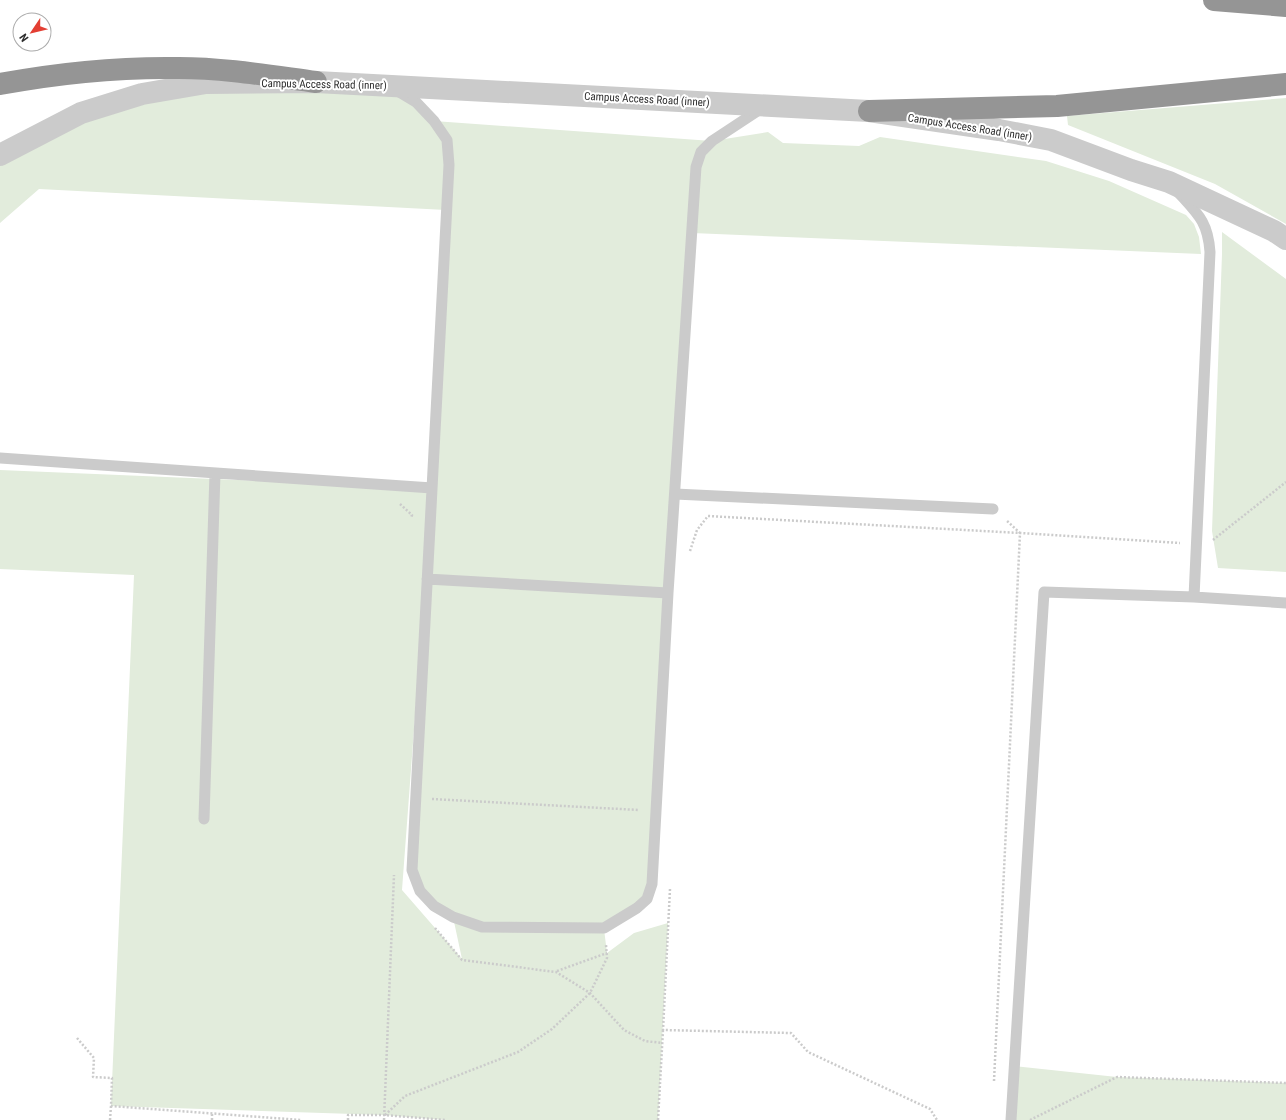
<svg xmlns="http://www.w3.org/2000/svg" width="1286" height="1120" viewBox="0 0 1286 1120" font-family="'Roboto Condensed',sans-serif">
<rect width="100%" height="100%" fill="#fff"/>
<path fill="#e2ecdc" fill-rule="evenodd" d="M388 85 434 121 712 141 768 132 783 143 859 146 880 137 1046 161 1109 181 1186 215 1194 224 1199 237 1201 254 692 233 647 899 604 929 607 953 634 933 668 923 658 1120H445L384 1115 111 1106 134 575 0 569V470L432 488 446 210 39 189 0 223V155L142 94ZM430 515 412 870 434 906 453 917 462 959 402 890Z
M1286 98V224L1215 184 1068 125 1067 116Z
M1222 232 1286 279V572L1218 568 1212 531 1222 254Z
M1014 1066 1117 1077 1286 1083V1120H1011Z"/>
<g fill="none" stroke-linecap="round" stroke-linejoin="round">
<path stroke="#cbcbcb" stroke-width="2.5" stroke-dasharray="2 2" stroke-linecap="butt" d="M400 504 412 515 411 518
M1213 540 1286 482
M690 551 697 530 708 516 1020 533 1006 520
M432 799 639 810
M670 889 663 1030 791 1033 808 1052 930 1109 937 1120
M435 928 462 960 556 972 590 993 624 1030 645 1041 662 1043
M557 971 607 953
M77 1038 94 1058 93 1077 112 1078 111 1106 301 1120
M994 1081 1020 533 1180 543
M385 1115 405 1096 518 1052 552 1029 590 993 607 958 606 945
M110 1120 111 1106
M212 1120V1113
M348 1120V1115H384L445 1120
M384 1120 394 875
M658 1120 663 1030
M1030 1120 1117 1077 1286 1083"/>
<path stroke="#cbcbcb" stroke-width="11" d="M396 90 416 102 434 121 447 140 449 165 412 870 420 891 434 906 453 917 482 927 604 928 637 908 647 899 652 884 668 593
M1178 192C1198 214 1208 222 1210 252L1194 597 1286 603
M0 458 432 488
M675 494 993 509
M427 579 668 593 696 167 701 152 712 141 762 108
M204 819 215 473
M1011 1120 1044 592 1194 597"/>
<path stroke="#cbcbcb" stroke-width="22" d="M0 155 81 113 142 94 206 83 316 82 869 111 999 130 1051 140 1131 170 1169 182 1274 231 1286 239"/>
<path stroke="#959595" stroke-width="22" d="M1214 0 1286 6
M0 84C59 73 119 67 179 68 225 68 271 76 316 82
M869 111 1057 106 1286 84"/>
</g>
<g text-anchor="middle" stroke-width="4" stroke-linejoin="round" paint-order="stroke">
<g font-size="11" fill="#2e2e2e" stroke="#fff">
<text transform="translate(324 84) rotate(1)" y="4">Campus Access Road (inner)</text>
<text transform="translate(647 99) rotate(3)" y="4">Campus Access Road (inner)</text>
<text transform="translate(970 127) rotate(9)" y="4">Campus Access Road (inner)</text>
</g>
</g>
<g transform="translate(32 32) rotate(235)"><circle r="19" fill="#ffffff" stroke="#ababab"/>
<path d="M0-3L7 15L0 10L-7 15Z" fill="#e33f33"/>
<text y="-6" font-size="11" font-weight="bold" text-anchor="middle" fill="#2e2e2e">N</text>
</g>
</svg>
